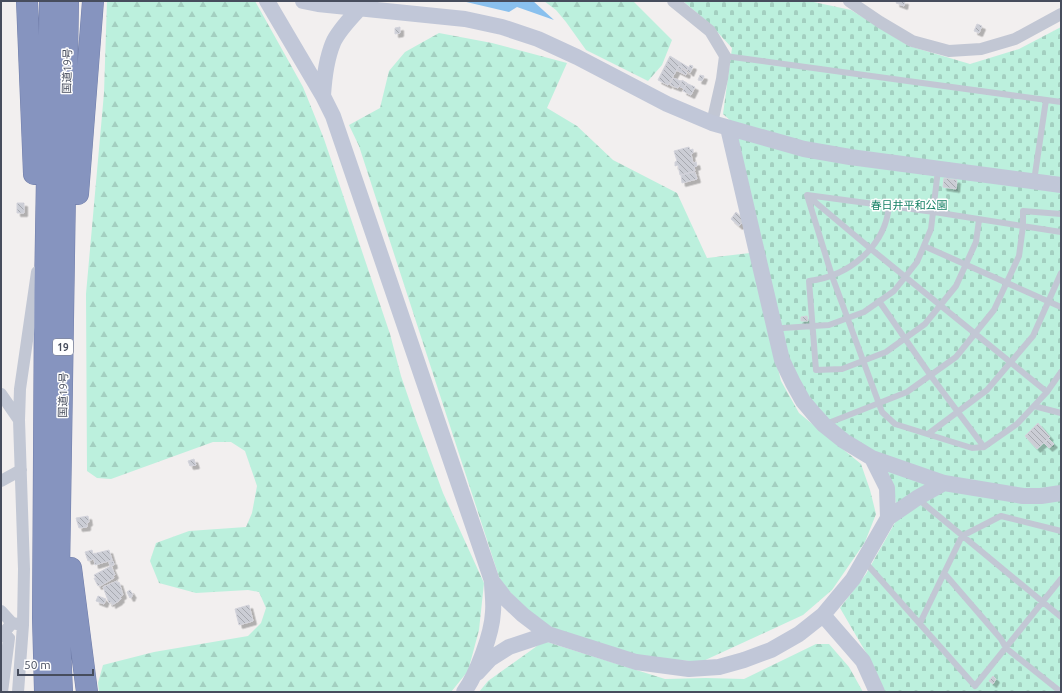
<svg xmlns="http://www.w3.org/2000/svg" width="1062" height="693" viewBox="0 0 1062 693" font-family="Ubuntu,'Noto Sans JP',sans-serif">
<defs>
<pattern id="forest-firs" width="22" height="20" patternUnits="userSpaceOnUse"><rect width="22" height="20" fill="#bcf0dd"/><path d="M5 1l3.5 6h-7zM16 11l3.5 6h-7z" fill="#a3cfc0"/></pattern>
<pattern id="cemetery-stones" width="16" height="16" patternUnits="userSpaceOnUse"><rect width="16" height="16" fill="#bcf0dd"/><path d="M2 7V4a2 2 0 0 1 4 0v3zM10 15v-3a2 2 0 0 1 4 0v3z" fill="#a3cfc0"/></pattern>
<pattern id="building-back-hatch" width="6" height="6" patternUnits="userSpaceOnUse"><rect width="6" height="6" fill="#cbcdd5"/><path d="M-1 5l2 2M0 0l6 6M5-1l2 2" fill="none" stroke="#a7a9b0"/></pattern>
<filter id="shadow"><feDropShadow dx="3.5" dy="3.5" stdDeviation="0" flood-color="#0004"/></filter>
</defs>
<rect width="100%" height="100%" fill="#f2efef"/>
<path fill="url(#forest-firs)" d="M107 1H255L303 87 324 139 390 334 401 376 416 420 443 493 484 583 479 630 468 671 451 692H99L98 683 103 665 154 652 248 636 261 623 266 608 259 592 248 590 196 593 159 583 150 561 156 543 189 531 246 527 252 513 257 486 245 451 231 442H213L111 479 97 478 87 471 86 294 104 93Z
M544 1H633L672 40 662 65 648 81 586 50 566 22 556 10Z
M439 33 492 43 567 63 547 108 577 126 613 160 677 193 707 258 750 253 781 381 799 413 861 464 870 490 876 514 865 542 832 590 803 615 701 662 634 656 547 627 521 605 500 580 359 146 349 125 380 108 389 71 405 52Z
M544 641 665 679 706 678 744 679 816 644H829L849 667 863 692H479L488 681Z"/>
<path fill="url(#cemetery-stones)" d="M683 1H809L851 10 909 46 970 64 1019 49 1061 27V692H884L868 656 840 608 866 574 897 519 894 485 851 438 825 418 807 397 790 363 732 122 723 114 732 48 710 24Z"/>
<path fill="#89c0ee" d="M435 1H533L554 20 517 7 509 12 462 1Z"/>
<path fill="url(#building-back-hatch)" stroke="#d3d3db" filter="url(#shadow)" d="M897 1H905L904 6 896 3Z
M977 24 982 26 979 33 974 31Z
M400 27V33L395 34V28Z
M670 56 688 67 687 70 679 66 668 85 658 80Z
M690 65 693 66 690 73 687 70Z
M679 66 682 67 681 69 687 72 686 75 676 70Z
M700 75 704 76 702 81 698 80Z
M673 78 681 81 678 88 670 85Z
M682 80 687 83 684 89 679 86Z
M686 83 695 87 691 95 683 91Z
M689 147 690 150 693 149V153L691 154 693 163 696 162 697 166 694 167 695 171 680 175 678 165 675 166V162L677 161 674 151Z
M695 172 697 179 682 183 681 175Z
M944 178 957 180 956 189 943 187Z
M17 203H24V213H17Z
M736 212 745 220 739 226 731 219Z
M807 316 808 321H801V317Z
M1038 423 1050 437 1037 449 1025 436Z
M1049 439 1054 444 1049 448 1044 443Z
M194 459 196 465 190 466 188 461Z
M88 516 89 522 87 523V527L79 528 76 518Z
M92 550 93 554 109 550 112 560 95 565 94 559 88 561 85 552Z
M113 561 114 565 110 566 109 562Z
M111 566 115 575 113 576 114 578 100 586V585L98 586 94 578H96L94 575Z
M117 581V583L119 582 123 595 120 597 121 599 119 600V601L112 605V602L109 603 103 587Z
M130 590 133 595H131L132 597 130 598 127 592Z
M98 596 106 599 104 604 96 601Z
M249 605 253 621 239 625 235 609Z
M993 676 996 679 993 684 989 681Z"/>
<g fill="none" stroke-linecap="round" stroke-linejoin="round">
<g stroke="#717eaa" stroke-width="22">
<path id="highway" d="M27 1 34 174
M78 194 93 1
M71 568 87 692
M45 692 43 618 45 291 50 1
M62 692 60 645 59 575 68 1"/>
</g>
<path stroke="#c2c7d4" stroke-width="6" d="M725 56 1061 102
M1034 181 1046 100
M807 195 832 276 882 412 895 424 972 448 984 447 1017 424 1047 392 1061 372
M807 195 934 212 1061 232
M808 196 871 249 1047 392
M889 206C885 247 849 276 809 281L816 370 842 369 886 352 925 324 956 286 976 242 979 220
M924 246 1061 307
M879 301 931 376 984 447
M783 328 829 325 864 312 894 291 917 262 931 229 938 170
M1034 406 1061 413
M826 424 907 392 956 357 994 310 1019 256 1023 226V211L1061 214
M928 434 987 390 1033 336 1061 273
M918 499 1061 617
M865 562 975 686 1061 579
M944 573 1001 639 1006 648 1061 692
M920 623 962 536 1001 516 1061 531"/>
<path stroke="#c2c7d4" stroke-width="12" d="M673 1 710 31 725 56 722 79 712 123
M849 1 880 22 912 41 949 51 981 49 1015 39 1061 14
M1 394 19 420 24 569 23 625 18 692
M19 420 20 389 37 272
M1 481 21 470
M1 611 12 623
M1 636 12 623 23 625
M2 692 9 638 3 633"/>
<path stroke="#c1c7d8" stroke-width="16" d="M267 1 323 96 333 116 492 581 505 598 523 615 548 634 636 662 689 669 719 667 744 660 771 650 799 634 823 615 853 579 888 518 917 498 944 483
M303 1 318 4 465 19 502 27 538 39 577 57 667 104 712 123 804 149 850 157 1061 185
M323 96C324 79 326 60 333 43 338 31 351 18 360 8
M728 128 782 360 793 383 803 401 814 414 824 425 844 441 872 458 944 483 1023 496H1041L1061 493
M872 458 887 488 888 518
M823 615 863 661 877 692
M477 673 490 659 509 647 548 634
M464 692C477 674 492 634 493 612 494 601 492 591 492 581"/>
<use href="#highway" stroke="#8694bf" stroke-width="21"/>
</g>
<g text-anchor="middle" stroke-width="3" stroke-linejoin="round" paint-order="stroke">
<rect fill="#fff" stroke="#7e828e" stroke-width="1" x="53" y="339" width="20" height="16" rx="3"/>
<g font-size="10" font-weight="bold" fill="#474d5d">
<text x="63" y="351">19</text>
</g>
<g font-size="11" fill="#474d5d" stroke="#fff">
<text transform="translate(67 71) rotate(-89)" y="4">国道19号</text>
<text transform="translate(63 395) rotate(-89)" y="4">国道19号</text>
</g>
<g font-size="11" fill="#158065" stroke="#fff">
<text x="909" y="209">春日井平和公園</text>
</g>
</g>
<rect width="1062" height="693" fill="none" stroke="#474d5d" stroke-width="4"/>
<path d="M18 669v6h75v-6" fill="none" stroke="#474d5d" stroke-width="2"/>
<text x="24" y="669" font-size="12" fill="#474d5d" stroke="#ffffff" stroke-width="3" paint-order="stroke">50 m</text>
</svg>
